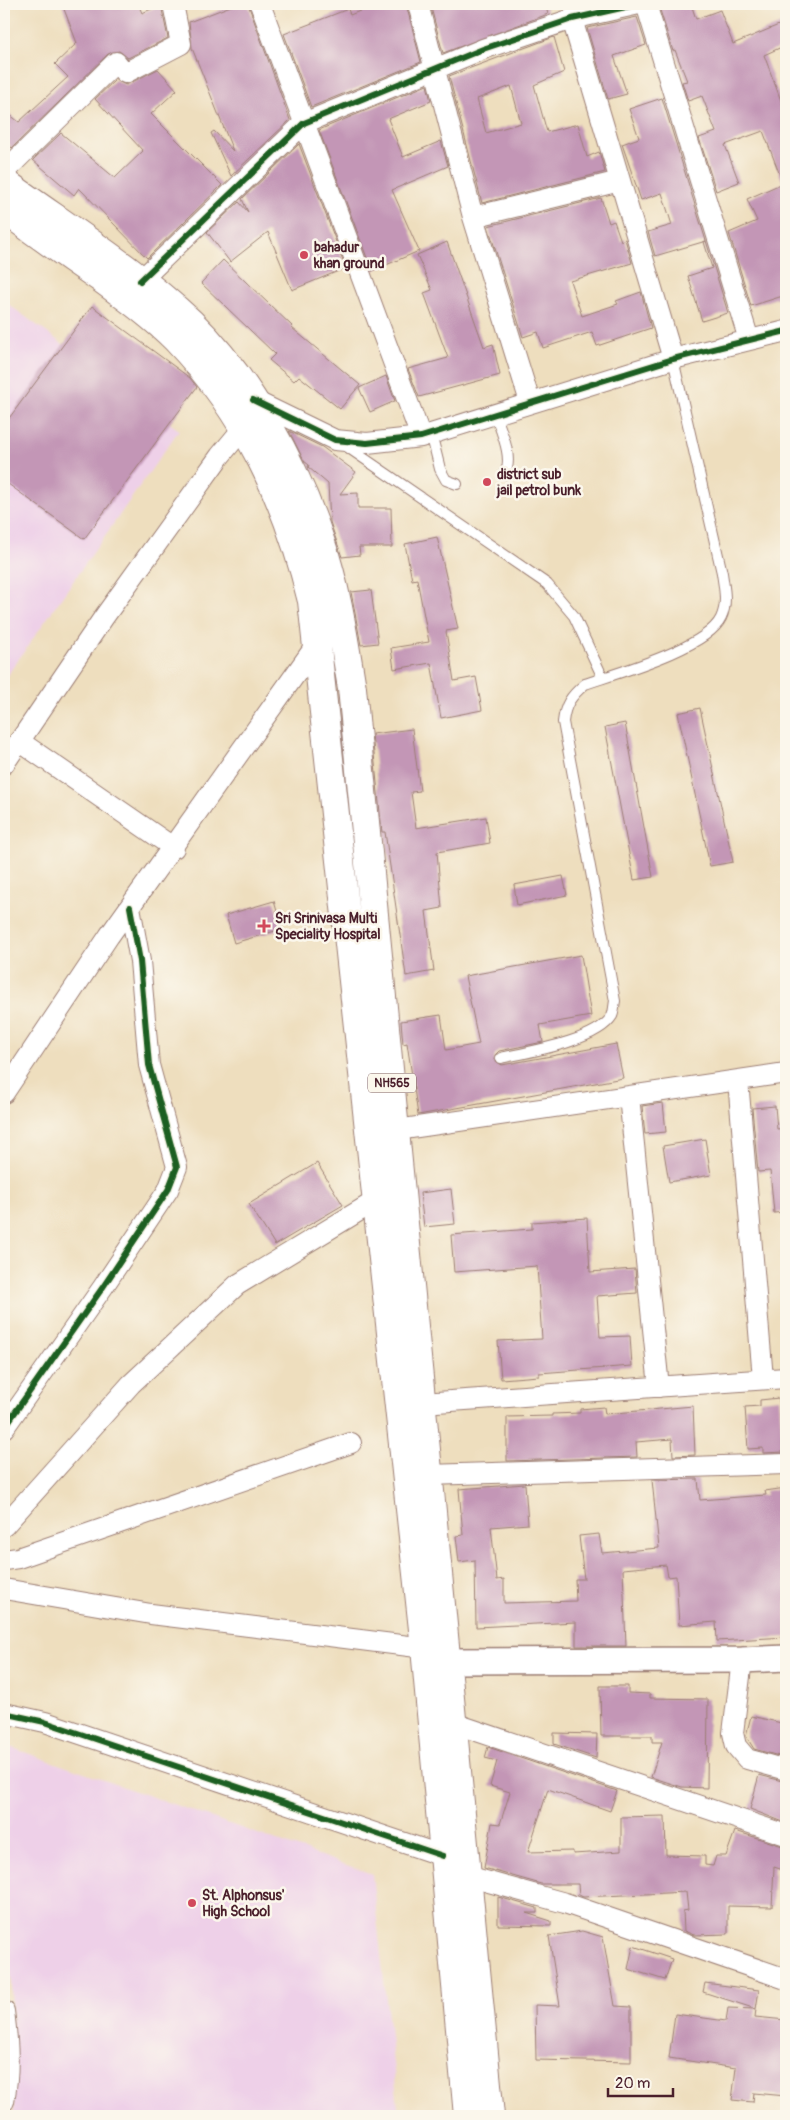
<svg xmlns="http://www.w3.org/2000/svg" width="790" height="2120" viewBox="0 0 790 2120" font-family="Pangolin,sans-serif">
<rect width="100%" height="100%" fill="#fbf7ec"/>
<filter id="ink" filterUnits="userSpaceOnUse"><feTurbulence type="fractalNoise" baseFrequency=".02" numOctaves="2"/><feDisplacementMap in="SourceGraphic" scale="10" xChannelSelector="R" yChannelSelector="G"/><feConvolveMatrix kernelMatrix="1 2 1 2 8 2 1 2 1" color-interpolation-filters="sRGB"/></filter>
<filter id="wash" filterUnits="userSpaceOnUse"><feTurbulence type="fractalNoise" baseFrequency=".0096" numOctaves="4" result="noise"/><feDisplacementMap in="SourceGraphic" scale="20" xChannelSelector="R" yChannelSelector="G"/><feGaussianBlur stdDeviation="1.12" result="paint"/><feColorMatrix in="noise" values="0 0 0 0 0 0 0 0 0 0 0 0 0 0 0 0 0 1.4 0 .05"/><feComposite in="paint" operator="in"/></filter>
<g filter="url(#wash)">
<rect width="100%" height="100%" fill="#eedebe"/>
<path fill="#eed0e8" d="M4 301 179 430 4 680Z
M4 1745 372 1874 399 2116H14L10 1932 4 1863Z"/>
<g id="blocks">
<path fill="#c396b6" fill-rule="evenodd" d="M62 4H138L142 13 161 5 168 38 128 58 119 51 108 54 12 148 4 140V110L19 122 68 77 55 64 77 43Z
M236 4H248L290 120 231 176 211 133 214 131 233 151 192 48 189 22Z
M377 4H406L421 62 311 107 284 34 348 9 350 15Z
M430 4H545L548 14 443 53Z
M658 4H691L696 19 720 10 733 44 786 22V45L764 55 786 114V295L751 306 729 233 757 221 747 199 783 183 763 131 725 145 739 182 716 191 699 138 716 132 702 96 688 101 682 82 687 81 675 50 673 51Z
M637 17 646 45 614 56 627 94 608 99 587 28Z
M554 37 564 72 534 85 547 132 578 124 587 157 599 152 605 172 482 203 449 76ZM511 86 521 123 486 133 477 99Z
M158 69 177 90 151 114 222 185 147 258 79 188 74 195 33 160 61 133 115 178 143 151 95 99 115 80 126 85Z
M427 85 431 101 388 119 403 157 441 141 448 166 392 190 419 251 372 271 319 130Z
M662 98 706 241 655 256 648 232 672 225 662 193 641 200 622 144 639 138 629 109Z
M299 144 346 268 292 290 268 232 230 262 207 232 239 202 248 212 242 199Z
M601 198 609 223 614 221 621 241 625 239 632 263 570 281 582 316 618 304 616 301 641 292 651 328 597 346 592 332 543 348 538 332 523 337 488 226Z
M706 241 728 313 702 321 688 276 712 268 704 242Z
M447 242 484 347 493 344 500 375 419 397 408 369 448 358 424 293 432 290 417 255Z
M223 260 293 327 292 328 360 385 340 409 299 376 294 381 269 360 275 354 201 283Z
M92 306 190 378 197 387 84 539 4 481V425Z
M386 376 395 401 370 412 359 388Z
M289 431 322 447 356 472 340 494 358 493V508H391L392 547H359L360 555 342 557 330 522 328 484 308 467 309 465 304 461Z
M437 537 458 629 446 631 454 681 476 677 482 710 441 718 431 663 394 669 391 648 429 642 417 579 412 580 405 544Z
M371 590 378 643 361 645 351 592Z
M700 708 733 862 710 866 678 713Z
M625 723 653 877 634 880 605 727Z
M412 729 420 791 411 792 416 828 486 817 490 843 437 852 442 908 426 911 434 971 406 976 385 832H382L372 734Z
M563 876 567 895 517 905 514 885Z
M274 901 282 929 234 943 226 915Z
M581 955 591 1016 540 1025 543 1042 499 1051 495 1055 494 1060 502 1065 616 1044 623 1078 418 1115 407 1043 403 1044 401 1021 441 1015 446 1050 479 1044 465 976Z
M663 1103 666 1132 645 1134 642 1106Z
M775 1106 777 1129 786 1128V1212L774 1213 770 1171 758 1172 752 1108Z
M705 1139 711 1175 669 1182 663 1146Z
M317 1163 343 1205 275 1245 249 1204Z
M451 1189 455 1224 424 1227 420 1193Z
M587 1218 590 1272 635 1269 637 1293 597 1296 600 1337 630 1336 632 1366 539 1373V1376L501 1379 498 1341 542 1339 537 1266 454 1272 451 1235 532 1229V1222Z
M779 1398 783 1452 763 1453V1448L748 1449 745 1407 760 1406V1400Z
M693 1406 695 1455 673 1456 672 1439 636 1442 637 1457 507 1461V1417L552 1416V1414L580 1413V1409L604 1407 605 1414Z
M698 1479 700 1500 766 1495 765 1491 786 1488V1637L717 1641 716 1622 679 1625 676 1576 668 1577 666 1565 623 1569 626 1646H576V1622L476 1627 475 1560 459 1562 456 1536 463 1535 459 1489 525 1484 528 1524 491 1527 497 1580 504 1579V1603L576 1601 575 1579H584L579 1536 599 1534 602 1553 659 1548 652 1480Z
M600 1686H628V1693L650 1694V1698L708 1699 707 1788 682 1787 651 1777 662 1742H652V1736H601Z
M751 1716 786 1724V1758L754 1749 746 1736Z
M554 1733 597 1734 596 1758 554 1744Z
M488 1747 617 1791 610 1811 548 1789 528 1852 573 1851V1854L621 1851V1817L665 1816 666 1855 705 1856V1865L713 1866 716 1856H726L735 1831 786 1847V1871L774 1867 772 1907 728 1906V1934L694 1935 684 1931 683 1911 688 1910 686 1892 583 1897 579 1895 578 1884H541L484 1868 492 1823 500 1824 510 1792 490 1786 497 1761 485 1758Z
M759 1775 786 1782V1823L750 1809Z
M498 1897 537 1908V1913H526L551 1921V1926L498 1925Z
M582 1931 603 1937 615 2006 631 2007V2062L536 2060 535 2005 560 2006 549 1936Z
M633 1946 672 1959 665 1980 628 1969Z
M705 1983 759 1990 756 2009 703 1992Z
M728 2008 756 2009 755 2017 786 2020V2096L754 2093 753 2102 732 2100 736 2068 669 2058 675 2014 726 2021Z"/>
</g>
</g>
<g filter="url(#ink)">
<use href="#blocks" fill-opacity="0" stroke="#9c7e74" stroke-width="1"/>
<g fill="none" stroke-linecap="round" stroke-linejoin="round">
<g stroke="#9c7e74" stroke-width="12">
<path id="service" d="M495 413C500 429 515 460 504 474
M431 433 440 469 446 480 457 484
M346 446 547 584 574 616 603 678
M501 1058C528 1052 597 1041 612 1016 614 1012 614 1005 615 1001L563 722C565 704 571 696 585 684 617 673 707 648 721 618 728 603 724 588 722 573L673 359"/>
</g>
<g stroke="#9c7e74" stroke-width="22">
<path id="minor" d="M260 4 421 437
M418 4 473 217 530 402
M646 4 749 340
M572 19 673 359
M4 172 116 62 125 73 181 44 173 4
M473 217 620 181
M140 281 304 123 483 49 572 19 639 4
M253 400 335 440 367 443 421 437 673 359 786 331
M19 741 174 848
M4 764 104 617 220 456 244 427
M738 1080 763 1379
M4 1093 109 936 317 644
M629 1096 659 1387
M397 1130 786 1073
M422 1403 786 1378
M4 1428 103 1287 168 1190 177 1167 149 1065 140 961 130 907
M428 1475 786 1464
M4 1526 131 1384 237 1285 377 1200
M4 1560 18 1558 351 1443
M4 1589 151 1614 425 1648
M742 1660 733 1733 736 1746 747 1759 786 1770
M4 1713 45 1722 443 1856
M453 1723 786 1835
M467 1876 565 1903 786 1979
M4 2011C8 2042 10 2070 4 2101"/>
</g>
<g stroke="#9c7e74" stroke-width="28">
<path id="tertiary" d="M445 1661 742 1660 786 1658"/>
</g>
<g stroke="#9c7e74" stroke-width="30">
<path id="trunk" d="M4 182C66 227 135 270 191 323 249 379 296 467 321 543 337 589 344 640 352 688 400 1164 444 1640 490 2116
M4 209C35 232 67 255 99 277 125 296 153 316 176 339 247 413 288 501 312 601L425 1648 468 2116"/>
</g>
<use href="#service" stroke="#fff" stroke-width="10"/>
<use href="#minor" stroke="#fff" stroke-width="20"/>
<use href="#tertiary" stroke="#fff" stroke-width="25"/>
<use href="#trunk" stroke="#fff" stroke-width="28"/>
<g stroke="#fbf7ec" stroke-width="9">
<path id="cycleway" d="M140 281 304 123 483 49 572 19 639 4
M253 400 335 440 367 443 421 437 673 359 786 331
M4 1428 103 1287 168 1190 177 1167 149 1065 140 961 130 907
M4 1713 45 1722 443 1856"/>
</g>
<use href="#cycleway" stroke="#1b5e20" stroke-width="6"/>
</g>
</g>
<g fill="#d1495b" stroke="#fbf7ec" stroke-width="2">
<circle cx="304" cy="255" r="5"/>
<circle cx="487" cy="482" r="5"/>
<path d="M261.5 918.5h5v5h5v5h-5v5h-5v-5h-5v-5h5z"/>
<circle cx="192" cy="1903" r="5"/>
</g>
<g text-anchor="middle" stroke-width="5" stroke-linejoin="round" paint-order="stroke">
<rect fill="#fbf7ec" stroke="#7f6065" stroke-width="1" x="368" y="1073.5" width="48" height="19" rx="4"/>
<g font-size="12" font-weight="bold" fill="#4a1f2b">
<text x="392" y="1087">NH565</text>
</g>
<g font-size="14" font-weight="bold" fill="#4a1f2b" stroke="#fbf7ec" text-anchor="start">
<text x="314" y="252">bahadur<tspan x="314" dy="16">khan ground</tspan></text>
<text x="497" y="479">district sub<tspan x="497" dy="16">jail petrol bunk</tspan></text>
<text x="275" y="923">Sri Srinivasa Multi<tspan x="275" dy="16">Speciality Hospital</tspan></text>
<text x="202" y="1900">St. Alphonsus'<tspan x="202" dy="16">High School</tspan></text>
</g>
</g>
<rect width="790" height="2120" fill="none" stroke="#fbf7ec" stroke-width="20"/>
<path d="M608 2088v8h65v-8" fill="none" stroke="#4a1f2b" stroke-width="2.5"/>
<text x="615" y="2088" font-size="15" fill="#4a1f2b" stroke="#fbf7ec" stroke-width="4" paint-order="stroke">20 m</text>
</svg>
